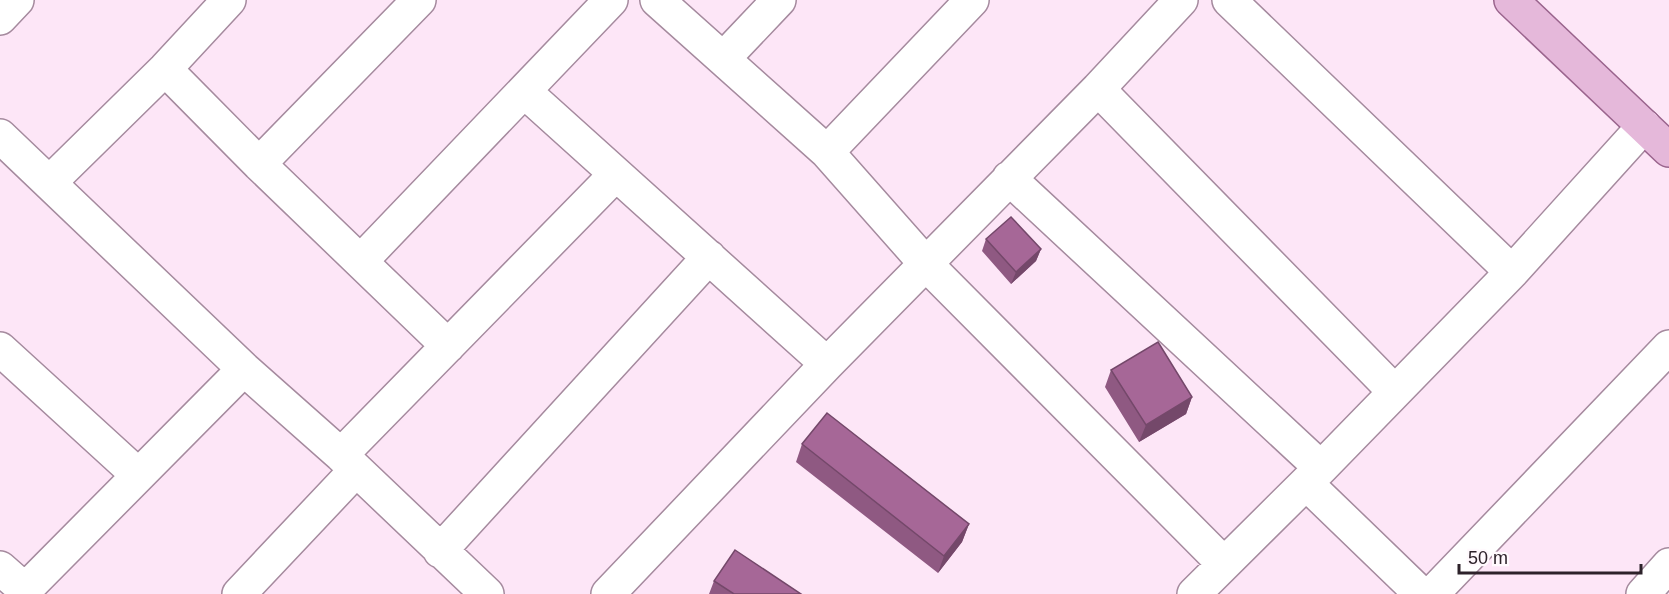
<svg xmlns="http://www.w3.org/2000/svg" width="1669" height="594" viewBox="0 0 1669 594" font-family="Arial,sans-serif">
<rect width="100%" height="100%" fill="#fde6f7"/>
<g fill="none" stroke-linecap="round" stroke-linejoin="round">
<g stroke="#a58a9e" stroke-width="36">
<path id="minor" d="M657 0 827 152 926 264 1224 564
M1229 0 1512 272
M0 18 17 0
M723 59 779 0
M165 69 259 164 448 346
M1098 89 1395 392
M524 91 827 364
M0 136 244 369 341 455 487 594
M827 152 972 0
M259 164 419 0
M1009 178 1321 468
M50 182 165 69 229 0
M361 261 611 0
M0 349 138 475
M341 455 616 174
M1306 483 1421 594
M440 551 709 257
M0 568 25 590
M21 594 244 369
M239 594 356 470
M608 594 827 364 1098 89 1181 0
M1194 594 1321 468 1512 272 1644 126
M1432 594 1669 347
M1643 594 1669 565"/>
</g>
<g stroke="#9a648d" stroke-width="36">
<path id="major" d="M1511 0 1669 150"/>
</g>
<use href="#minor" stroke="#fff" stroke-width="33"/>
<use href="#major" stroke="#e5b8da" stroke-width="33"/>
</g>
<path fill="#8f5982" d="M986 239 1041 249 1036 261 1011 284 982 251Z
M1111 370 1192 397 1186 414 1139 442 1105 387Z
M802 444 969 524 962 542 938 573 796 462Z
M714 581 801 594H709Z"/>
<path fill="#74486a" d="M1041 249 1036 261 1011 284 1016 272Z
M1192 397 1186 414 1139 442 1146 425Z
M969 524 962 542 938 573 944 556Z"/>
<path fill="#a66797" stroke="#74486a" stroke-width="1.5" d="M1011 217 1041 249 1016 272 986 239Z
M1158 342 1192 397 1146 425 1111 370Z
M827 413 969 524 944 556 802 444Z
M735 550 801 594H734L714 581Z"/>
<path d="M1459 564v9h182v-9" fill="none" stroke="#2d222a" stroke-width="3"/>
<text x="1468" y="564" font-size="18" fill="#2d222a" stroke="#fff9fd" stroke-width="4.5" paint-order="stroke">50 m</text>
</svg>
